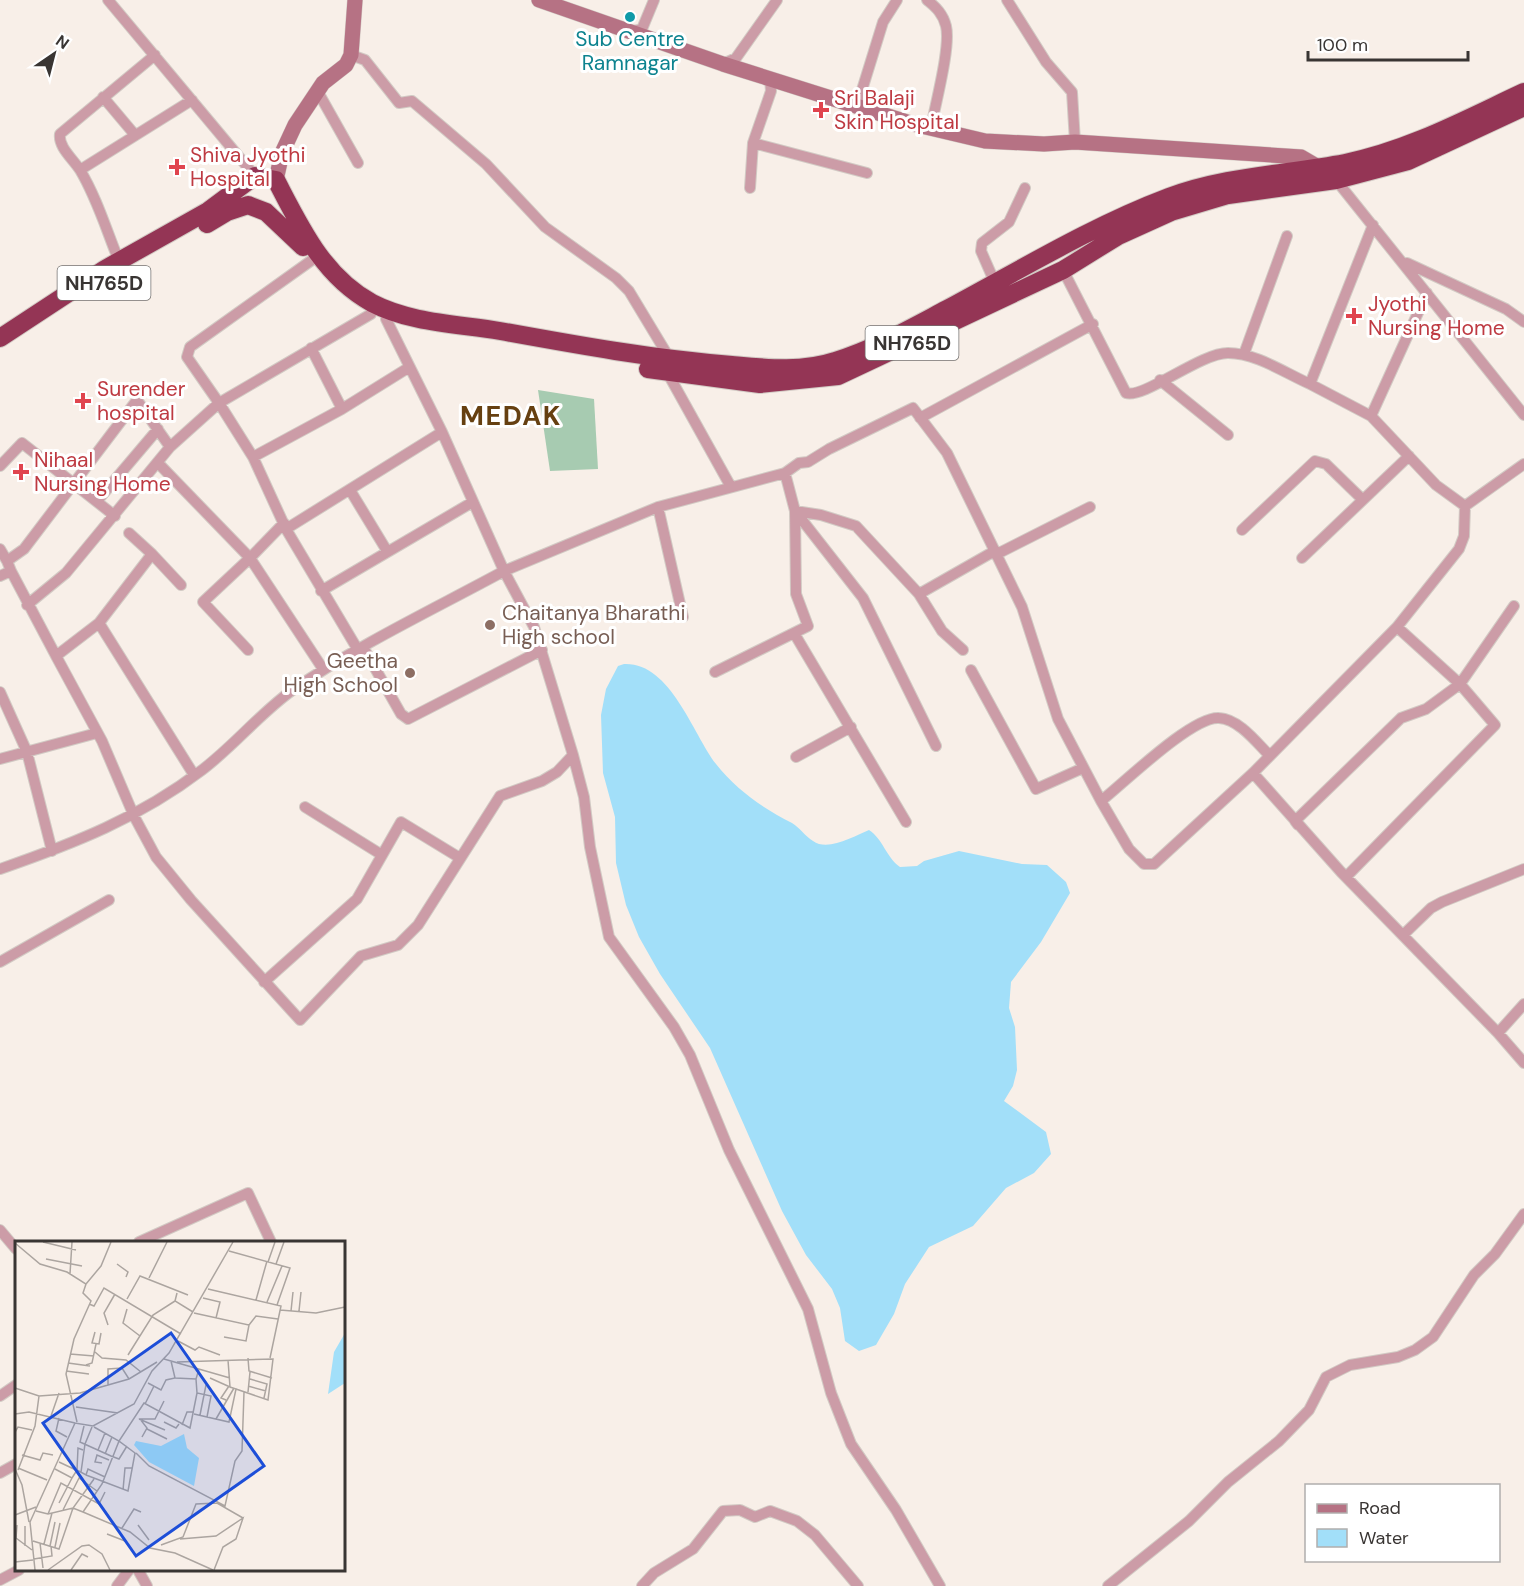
<svg xmlns="http://www.w3.org/2000/svg" width="1524" height="1586" viewBox="0 0 1524 1586" font-family="'DM Sans',sans-serif">
<rect width="100%" height="100%" fill="#f8efe8"/>
<path fill="#a7cbb1" d="M538 390 594 399 598 469 550 471Z"/>
<path fill="#a2dff9" d="M624 664C670 662 692 732 716 764 737 790 762 808 792 823 800 828 805 836 813 841 828 852 854 836 869 830 883 839 886 857 900 867L917 866 924 861 959 851 1022 864 1047 865 1066 882 1070 893 1041 942 1011 982 1009 1008 1015 1027 1017 1070 1013 1086 1004 1101 1046 1132 1051 1154 1034 1173 1006 1188 973 1226 929 1247 905 1284 894 1314 876 1345 859 1351 845 1341 840 1308 832 1289 806 1255 782 1211 710 1048 660 974 639 937 626 905 616 863 615 817 603 773 601 715 606 689 618 666Z"/>
<g fill="none" stroke-linecap="round" stroke-linejoin="round">
<g stroke="#d2cac4" stroke-width="12">
<path id="street" d="M108 0 255 176
M927 0C936 7 943 14 946 26 951 47 935 105 931 128
M1007 0 1046 62 1072 92 1075 142
M629 32 642 29 654 0
M351 55 365 60 399 103 412 101 486 164 545 227 616 278 629 291 670 359
M723 64 736 58 777 0
M318 92 358 163
M103 97 135 135
M857 106 883 22 897 0
M753 143 867 173
M80 170 192 100
M1336 180 1524 415
M750 188 753 143 771 91 770 79
M312 260 190 347 187 357 219 403 253 457 286 529 358 650
M119 261C107 232 97 198 80 170 73 159 58 147 60 134L155 55
M1407 263 1506 309 1524 322
M1063 270 1126 393C1144 399 1200 353 1228 353 1256 353 1285 373 1310 384L1373 225
M995 283 981 251 982 243 1009 222 1025 188
M311 348 342 409
M1244 354 1287 236
M667 372 731 487
M1160 380 1228 435
M1310 384 1371 416 1436 485 1465 506 1524 464
M1371 416 1427 293
M920 418 1093 324
M253 457 342 409 408 368
M159 464 250 558 284 523
M0 466 22 443 115 516
M785 473 795 511 863 598 936 746
M350 490 387 551
M97 501 158 429
M658 507 683 617
M286 529 442 432
M1242 530 1315 461 1326 464 1362 499
M0 549 7 561
M152 554 181 585
M1302 558 1409 456
M11 571 7 561 24 549 137 400 170 447
M0 576 11 571 56 656 99 623 194 775
M321 591 471 503
M919 594 942 631 963 650
M27 605 66 573 170 447 219 403 371 314
M99 623 152 554 129 533
M794 633 906 822
M363 647 401 714 408 719 542 650
M248 650 203 602 250 558 323 669
M56 656 102 741 134 816 156 857 191 900 300 1020 361 956 398 945 418 925 500 796 542 781 557 772 573 755 534 627 504 571 658 507 785 473 799 463 808 462 829 449 913 408 947 453 1022 607 1058 719 1101 801 1129 849 1144 864H1154L1253 773 1397 627
M971 670 1036 789 1083 768
M715 672 808 626 796 594 795 511 821 515 856 526 919 594 991 553 997 554 1090 507
M0 692 27 752 52 851
M573 755 584 797 590 847 609 937 674 1027 690 1055 729 1150 808 1309 831 1393 851 1444 896 1510 940 1586
M796 757 851 727
M0 759 97 733
M1253 773 1341 872 1498 1033 1524 1004
M1101 801C1124 783 1192 716 1219 718 1239 719 1257 743 1270 756
M305 807 382 855
M1298 825 1295 821 1401 718 1426 709 1460 684 1514 606
M0 869C75 843 139 818 202 770 235 745 261 712 294 689 360 644 434 609 504 571L442 432 386 319
M1346 877 1495 725 1460 684 1397 627 1459 549 1464 536 1465 506
M1403 935 1431 908 1442 902 1524 869
M0 962 109 900
M264 982 357 899 401 822 460 858
M1498 1033 1524 1063
M0 1230 16 1249
M139 1242 248 1193 271 1242
M0 1396 16 1385
M0 1473 16 1464
M138 1570 147 1586
M0 1580 19 1570
M117 1586 129 1570
M642 1586 654 1573 693 1549 723 1511 740 1510 755 1517 770 1511 797 1521 815 1535 858 1586
M1108 1586 1189 1521 1228 1482 1279 1441 1309 1410 1326 1377 1350 1365 1398 1357 1415 1350 1433 1337 1474 1275 1495 1254 1524 1214"/>
</g>
<g stroke="#d2cac4" stroke-width="16">
<path id="secondary" d="M539 0 723 64 913 124 985 141 1044 144 1075 142 1301 157 1325 171
M276 180 282 153 295 125 323 83 346 65 351 55 355 0"/>
</g>
<g stroke="#d2cac4" stroke-width="20">
<path id="highway" d="M207 224 227 212 248 205 266 212 303 247
M0 338 105 269 208 211 255 176 276 180C301 228 323 276 372 303 410 323 459 324 500 331 577 345 654 359 732 365 766 368 802 372 835 361 874 349 911 328 947 309 1020 270 1092 226 1169 197 1225 176 1287 174 1345 163 1409 150 1466 119 1524 92
M648 369 760 384 838 376 1063 270 1118 236 1171 212 1228 195 1336 180 1408 161 1524 107"/>
</g>
<use href="#street" stroke="#cc9ca7" stroke-width="10"/>
<use href="#secondary" stroke="#b67284" stroke-width="15"/>
<use href="#highway" stroke="#943555" stroke-width="18"/>
</g>
<circle fill="#0f9aa8" stroke="#fff" stroke-width="2" cx="630" cy="17" r="6"/>
<g fill="#e0444e" stroke="#fff" stroke-width="2">
<path d="M818 101h6v6h6v6h-6v6h-6v-6h-6v-6h6z"/>
<path d="M174 158h6v6h6v6h-6v6h-6v-6h-6v-6h6z"/>
<path d="M1351 307h6v6h6v6h-6v6h-6v-6h-6v-6h6z"/>
<path d="M80 392h6v6h6v6h-6v6h-6v-6h-6v-6h6z"/>
<path d="M18 463h6v6h6v6h-6v6h-6v-6h-6v-6h6z"/>
</g>
<g fill="#8d6e63" stroke="#fff" stroke-width="2">
<circle cx="490" cy="625" r="6"/>
<circle cx="410" cy="673" r="6"/>
</g>
<g text-anchor="middle" stroke-width="6" stroke-linejoin="round" paint-order="stroke">
<g fill="#fff" stroke="#747270" stroke-width="1.5">
<rect x="57.5" y="266" width="93" height="34" rx="4.5"/>
<rect x="865.5" y="326" width="93" height="34" rx="4.5"/>
</g>
<g font-size="20" font-weight="bold" fill="#393533">
<text x="104" y="290">NH765D</text>
<text x="912" y="350">NH765D</text>
</g>
<g font-size="21" fill="#0d838f" stroke="#fff">
<text x="630" y="46">Sub Centre<tspan x="630" dy="24">Ramnagar</tspan></text>
</g>
<g font-size="21" fill="#be3a42" stroke="#fff" text-anchor="start">
<text x="834" y="105">Sri Balaji<tspan x="834" dy="24">Skin Hospital</tspan></text>
<text x="190" y="162">Shiva Jyothi<tspan x="190" dy="24">Hospital</tspan></text>
<text x="1368" y="311">Jyothi<tspan x="1368" dy="24">Nursing Home</tspan></text>
<text x="97" y="396">Surender<tspan x="97" dy="24">hospital</tspan></text>
<text x="34" y="467">Nihaal<tspan x="34" dy="24">Nursing Home</tspan></text>
</g>
<g font-size="21" fill="#785e54" stroke="#fff" text-anchor="start">
<text x="502" y="620">Chaitanya Bharathi<tspan x="502" dy="24">High school</tspan></text>
<text x="398" y="668" text-anchor="end">Geetha<tspan x="398" dy="24">High School</tspan></text>
</g>
<g font-size="27" font-weight="bold" letter-spacing="1.5" fill="#664011" stroke="#fff">
<text x="511" y="425">MEDAK</text>
</g>
</g>
<g transform="translate(15 1241)">
<rect width="330" height="330" fill="#f8efe8"/>
<path d="M330 92V142L313 153 319 111ZM169 193 172 207 184 217 179 245 134 221 119 204 121 200 146 205Z" fill="#a2dff9"/>
<path fill="none" stroke="#aca5a0" stroke-width="1.5" d="M28 1 61 9M0 2 25 23 52 31 71 43 68 52 76 60 59 98 51 133 62 181M214 10 275 27 262 64M31 18 67 25M253 21 260 1M102 23 113 31 111 36M261 23 269 1M55 33 57 1M134 37 152 1M71 43 86 25 96 1M193 48 266 65 255 117M162 52 160 60 178 71M188 57 205 61 201 77M112 58 125 35 173 54M241 59 252 20M252 61 267 25M74 63 79 65 89 47 166 93M112 68 108 82 125 95M265 69 301 72 330 66M276 70 278 51M284 70 286 51M179 72 234 84 231 100 209 96M93 84 89 72 100 53M234 84 241 75 263 78M80 91 77 102 84 103 86 92M163 100 180 109 184 106 205 114M80 111 87 117 111 119 126 131M55 113 79 115M113 114 138 74 160 60M233 117 234 130 257 137M149 118 215 137M162 121 258 118 253 159 221 148M53 122 75 125M71 124 77 122 81 103M51 130 74 133M160 137 181 138 184 128M195 137 215 146 213 119M181 138 182 152 196 155 192 176M235 138 252 143 249 157M133 142 146 149 151 139 160 137 156 120M93 144V128L107 127 114 138M233 145 251 150M0 147 24 155 65 152 114 138 142 121M233 151 235 131M211 159 206 157 214 145M130 163 139 145M61 166 103 172M0 173 14 171 60 182M179 173 214 181 221 148 215 146M185 174 191 144M36 175 44 152M44 177 41 190 52 196M124 178 150 189M201 178 219 147M149 181 161 187 164 183M167 184 172 171H179M69 185 65 201 96 215M132 188 152 198M0 191 3 186 17 189M127 196 132 187 125 178H140L149 160M83 209 90 192M121 212 134 225 210 265 220 220 227 210 229 151M90 213 97 196M7 214 25 219 28 212 38 214M96 215 104 218 112 205M44 221 61 229M87 222 80 221 82 214 94 219M3 227 32 239M0 228 7 244 14 281M40 228 57 237 62 229 71 234 73 228 90 236M3 229 20 185 24 155M62 229 63 207 68 209M66 231 70 203 77 186M71 234 113 250 120 212 104 200 129 162 175 187 182 152M108 249 110 227H117M44 262 57 237M48 269 64 237 82 250M21 270 33 273 58 267 68 271 87 243 104 200 79 186M68 271 115 291 135 307 160 312 198 329M33 273 46 242 84 263 90 251M0 274 21 266M2 284 1 297 17 309M123 284 134 299M107 287 119 268 126 271M92 293 110 300M165 298 201 295 228 277 221 298 208 306 199 329M18 300 44 308 58 267 79 238M25 302 28 327M29 303 37 272M146 304 168 296 181 263 202 262 228 277M10 305V285M35 305 40 281M40 306 45 282M19 318 37 315 36 305M0 321 18 319M20 329 15 281 60 182 78 185 119 163 137 130 154 112 218 1M33 329 67 305 74 304 87 313 95 329M56 329 67 313 73 316"/>
<path fill="#1d4ed8" fill-opacity="0.15" stroke="#1d4ed8" stroke-width="3" d="M156 92 249 225 121 315 28 182Z"/>
<rect width="330" height="330" fill="none" stroke="#393533" stroke-width="3"/>
</g>
<rect x="1305" y="1484" width="195" height="78" fill="#ffffff" stroke="#b0aead" stroke-width="1.5"/>
<rect x="1317" y="1504" width="30" height="9" fill="#b67284" stroke="#b0aead" stroke-width="1.5"/>
<text x="1359" y="1514" font-size="18" fill="#393533">Road</text>
<rect x="1317" y="1529" width="30" height="18" fill="#a2dff9" stroke="#b0aead" stroke-width="1.5"/>
<text x="1359" y="1544" font-size="18" fill="#393533">Water</text>
<g transform="translate(54 54) rotate(35)" stroke="#ffffff" stroke-width="4.5" paint-order="stroke">
<path d="M0-4.5L10 22L0 15L-10 22Z" fill="#393533"/>
<text y="-9" font-size="16" font-weight="bold" text-anchor="middle" fill="#393533">N</text>
</g>
<path d="M1308 51v9h160v-9" fill="none" stroke="#393533" stroke-width="3"/>
<text x="1317" y="51" font-size="18" fill="#393533" stroke="#ffffff" stroke-width="4.5" paint-order="stroke">100 m</text>
</svg>
